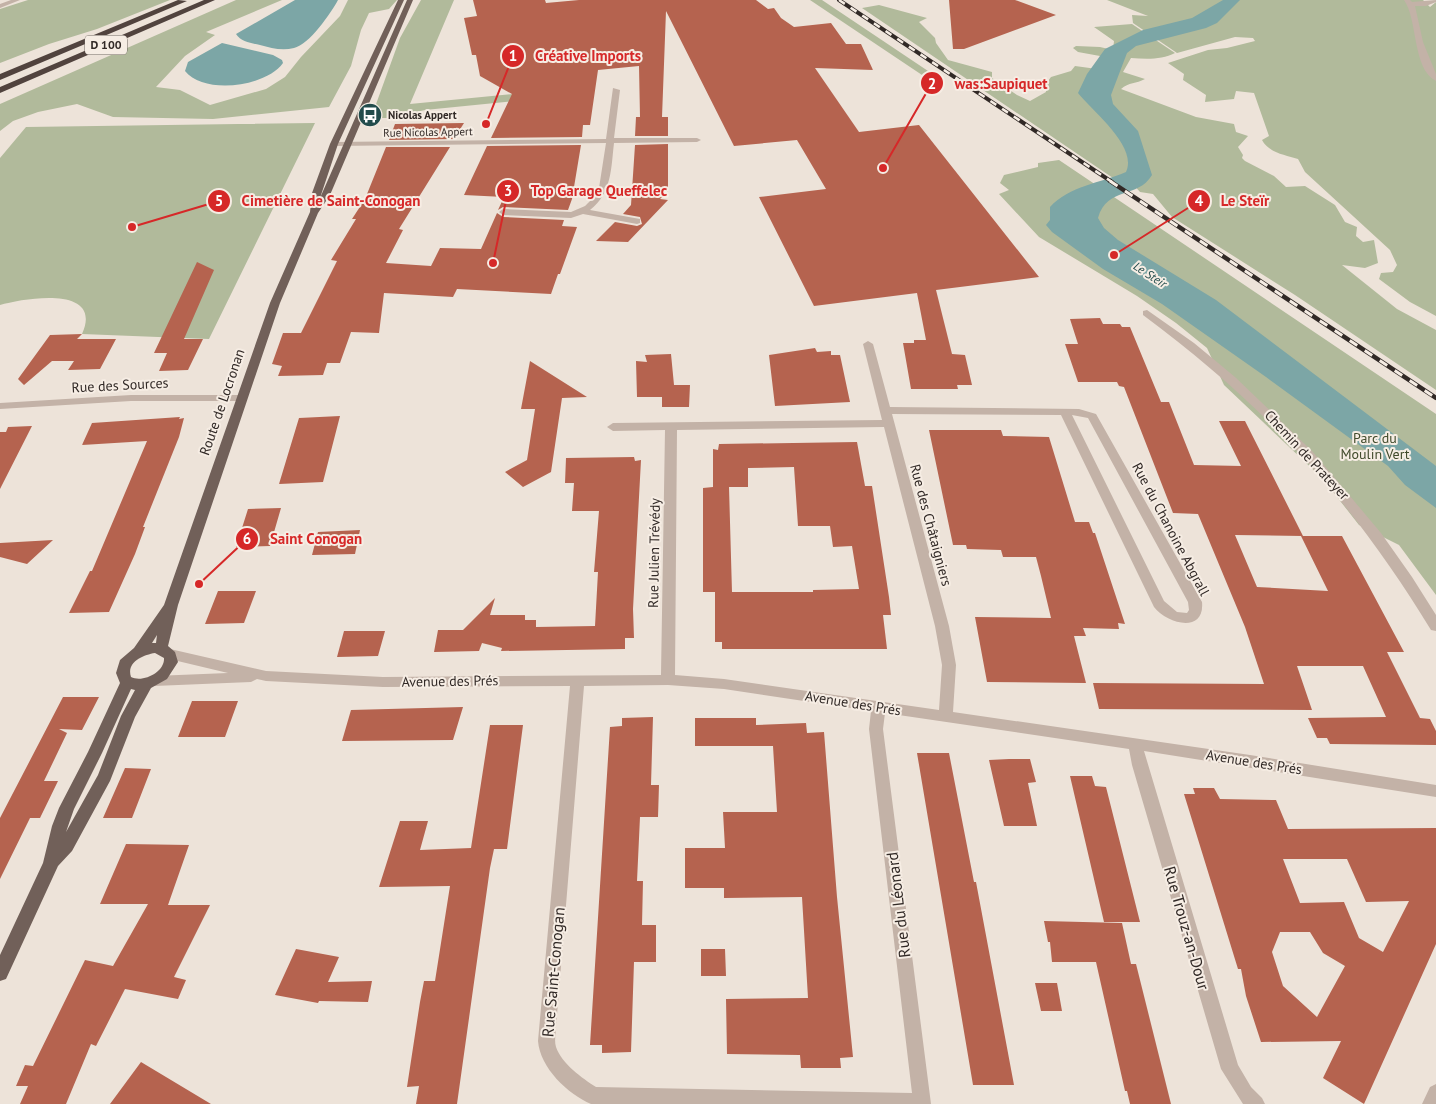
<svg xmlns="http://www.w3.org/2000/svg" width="1436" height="1104" viewBox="0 0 1436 1104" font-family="'PT Sans',sans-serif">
<rect width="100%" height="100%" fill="#ede3d9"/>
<path fill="#b1ba9b" d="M28 0H170L97 29 49 44 0 63V9Z
M236 0H282L206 32 215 35 185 56 156 87 180 90 210 105 266 89 285 77 301 57 340 16 348 0H397L389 9 369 13 361 30 351 66 329 107 213 119 113 117 77 104 38 112 13 121 0 131V104Z
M421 0H454L410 104 584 87 565 96 425 110 389 118H371L400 38Z
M810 0H822L934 75 928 79Z
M1107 0H1423L1430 7 1436 2V316L1410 302 1379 279 1381 273 1393 272 1397 265 1390 250 1305 172 1298 159C1285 155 1269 153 1262 140L1269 136 1254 93 1236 91 1234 99 1205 102 1206 95 1183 80 1184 74 1168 63 1208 50 1227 48 1255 41 1253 38 1235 37 1177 53 1133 23 1132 15 1148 16Z
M879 5 927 18 919 22 935 38 936 43 948 60 992 72V78L1017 95 1030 101 1046 92 1045 85 1051 77 1071 71 1075 66 1097 69 1100 56 1078 52 1073 48 1076 46 1100 47 1113 50 1114 41 1094 27 1132 24 1175 53C1162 60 1146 59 1131 58L1123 72 1145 79C1136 84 1129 82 1121 89L1196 117 1234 124 1236 132 1248 136 1238 147 1243 155 1242 158 1245 161 1274 176 1286 187 1305 186 1335 205 1345 222 1357 227 1356 236 1363 242 1374 240 1378 263 1365 268 1342 265 1397 309 1436 330V390L1295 295 1172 217 1153 194 1140 192 1132 183 1113 178 862 8Z
M315 123 209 339 82 334C104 285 25 298 0 305V158L26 127Z
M1059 160 1436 414V595L1399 545 1359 525 1323 479 1224 385 1207 348 1176 323 1137 296 1039 237 999 194 1009 190 1000 183 1004 175 1038 167V163Z"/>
<path fill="#7ca6a6" d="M295 0H338C331 13 309 45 294 48 282 51 271 48 260 45 251 43 241 42 236 34Z
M1223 0H1240L1217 23 1206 28 1136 46 1127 53 1111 95 1113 104 1138 131 1152 175C1138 199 1107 186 1098 218L1104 228 1118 240 1216 300 1436 466V508L1405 485 1388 466 1266 377 1162 304 1103 269 1052 232 1046 225 1050 220V207C1069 186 1101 183 1126 172 1138 146 1093 112 1078 93L1087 74 1105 49 1143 30 1192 18Z
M222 43 273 55 282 60 283 63C266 87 204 95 185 71L188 62Z"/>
<path fill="#b5634f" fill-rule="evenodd" d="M473 0H545L546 3 579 0H756L768 9 774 8 781 18 794 27 831 23 846 44H861L873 70 815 68 859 132 919 125 1039 277 936 290 952 354 965 355 972 385H957L958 389H911L903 343H914V340H926L917 293 814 306 759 197 826 189 797 140 734 146 666 11 662 117H668V136H635L636 117H640L639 66 598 70 590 125H583L582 137 491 138 512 94 480 76 476 55H472L464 18 477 16Z
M949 0H1015L1056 15 964 49H953Z
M464 123 454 139 389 140 395 124Z
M668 144V191L660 199 668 200 628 242 596 241 615 222 637 226 642 224 640 217 623 214 631 205 635 145Z
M581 145 572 199 568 210 503 207 498 210 504 197 464 195 487 146Z
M386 147H450L399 229 403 230 386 263 431 266 440 248 481 249 497 213 503 217 564 220 562 226 577 227 560 274H558L551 294 457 289 453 297 384 293 379 333 351 332 340 363H327L323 375 278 376 282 366 272 364 283 333H301L337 261 331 260 356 219H352L365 199Z
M197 262 214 270 184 339H203L188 370 159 371 167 353H154Z
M1100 318 1103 324H1120L1122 327H1130L1161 402H1169L1194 465 1241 466 1219 421H1245L1303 536 1235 535 1257 587 1328 591 1301 536H1342L1404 652H1387L1420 718 1430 719 1436 731V745L1330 744 1327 738H1317L1308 718 1386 717 1363 666H1297L1312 710 1099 709 1093 683 1264 684 1245 627 1198 514 1173 513 1124 387 1119 386 1117 382H1078L1065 344H1078L1070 319Z
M82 334 77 339H116L100 369 68 370 74 361H52L24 385 18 379 50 335Z
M815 348 817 352 831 351V355H840L850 402 775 406 769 355Z
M671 354 674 385H690L689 407H662V397H637L636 361 647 362 645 355Z
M530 361 587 397 562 398 551 472 523 487 505 472 527 460 535 409H521Z
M340 416 323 482 279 484 299 418Z
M180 417 179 419 184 418 179 437 143 527H145L135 554 109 612 69 613 90 571H92L147 441 82 445 92 423Z
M32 426 0 489V432H6L8 427Z
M929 430H1001L1003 436 1049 437 1075 522H1089L1093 533H1095L1125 624 1118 623 1119 629 1083 628 1086 636H1074L1086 683 987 682 975 617 1051 618 1041 576 1036 557H1003L1001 550 967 549 966 545H953Z
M857 442 865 486H872L889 597 891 615H883L887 649H722V642H715V592H703V488L713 487V449L718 450 719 444ZM794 467 798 526H830L833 547 852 546 859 589 813 590V592H732L729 487H748V468Z
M634 457 635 461 641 460 633 609 634 638H625V649L501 651 502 648 482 643 479 651 434 652 438 630H463L495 598 490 615H525V620H536V627L595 626 598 572H594L599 511H572L574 483H565L566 458Z
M281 508 270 546 236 547 248 509Z
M360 530 355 554 312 555 318 532Z
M53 540 27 564 0 557V543Z
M218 591H256L244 623 205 624Z
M344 631H385L378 656 337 657Z
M63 697H99L82 730 59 729 67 733 44 781H58L40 818H30L0 879V818Z
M192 701H238L225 737H178Z
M463 707 453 740 342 741 351 710Z
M653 717 651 785H659L658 817H640L637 881H643L642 925H656V962H634L631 1052 602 1053V1045H590L610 727 622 726V718Z
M695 718H756V725L806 723 807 733 824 732 837 897 853 1057 840 1058 841 1068H801L800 1055 727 1054 726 999 808 998 802 897 724 898V888H685V848H725L723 812H777L773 746H695Z
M490 725H523L507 849H494L490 868 457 1104H416L419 1086 407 1087 420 1002 424 981H435L450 886 379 887 400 821H428L420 850 471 848Z
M917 753H949L974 882H976L1014 1085H973Z
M1009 759H1030L1036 782 1028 783 1037 826H1004L989 760Z
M125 768 151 769 132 818H103Z
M1070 776H1092L1095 786 1106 787 1140 922H1104Z
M1193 788H1214L1220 799 1276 800 1288 829 1436 828V944L1364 1104 1323 1078 1341 1041 1261 1042 1246 996 1241 969H1238L1184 794H1195ZM1283 859H1347L1366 902 1409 901 1383 952 1359 938 1344 902 1300 903ZM1280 932H1310L1323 953 1345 966 1317 1017 1283 986 1272 952Z
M126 844 189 845 168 905H210L174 977 186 980 178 999 125 989 96 1046 91 1044 66 1104H20L28 1086H16L25 1065 33 1066 85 960 113 966 148 904H100Z
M1044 921 1122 923 1131 964H1136L1171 1104H1130L1127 1091H1125L1096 962H1052L1050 942H1048Z
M296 949 339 957 328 982 372 981 368 1002 319 1001 318 1003 275 995Z
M701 949H725L726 976H701Z
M1035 983H1057L1062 1011H1041Z
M141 1062 211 1104H110Z"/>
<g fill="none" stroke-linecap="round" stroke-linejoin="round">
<path fill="#c3b2a7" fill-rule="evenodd" d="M11 0H20L0 8V4Z
M1404 0H1410L1412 2 1436 0V2L1426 6H1415L1423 42 1436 74V81C1412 69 1418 19 1404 0Z
M613 88 620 90 614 138H697L701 140 697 142 614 143C611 168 612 193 590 210L640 219V223L637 224 583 214 571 218 503 215 499 212 503 209 571 212 585 206 594 197 599 188 606 143 334 146 330 144 334 142 606 139Z
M1147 310 1194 343 1235 377 1312 451 1381 533 1412 577 1436 615V631L1431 630C1351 499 1267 407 1143 315V311Z
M868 341 873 344 890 407 1079 409 1096 414 1202 602C1205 634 1167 624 1154 607L1061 415 892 414 949 626 956 665 953 712 1250 755 1436 785V797L1144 751 1238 1065 1251 1087 1262 1098 1265 1104H1243L1221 1069 1132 765 1129 749 885 713 883 729 931 1104H591C568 1094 540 1068 538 1041L570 686 383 687 266 681 257 679 251 682 154 686 149 685 147 681 149 677 154 676 228 673 165 658 163 654 165 650 170 649 266 671 383 677 661 675 665 430 613 431 607 427 613 423 882 420 863 344ZM1072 415 1088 418 1188 602 1189 610 1187 613 1177 612 1164 601ZM884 427 935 626 942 665 939 710 724 679 675 675 677 430ZM668 685 724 689 871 711 869 729 912 1093 596 1087C582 1078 562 1064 556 1047 554 1041 556 1033 556 1027L584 686Z
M131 395H242L247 398 242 401H131L0 409V403Z
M1436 1084V1104H1422L1430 1087Z"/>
<path fill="#716059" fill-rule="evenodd" d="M398 0H404L338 144 320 198 407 0H413L330 195 318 213 280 303 178 605 168 646 175 652 178 662 167 679 151 688 135 717 110 781 72 851 58 866 6 979 0 981V955L43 863 52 826 59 808 88 752 120 683 116 673 120 660 134 648 164 605 270 303 310 212 312 193 330 144ZM157 635 156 643H152ZM155 653 164 658C165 672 143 683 131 677 126 662 143 655 155 653ZM131 689 135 690 121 716 98 775 66 832 74 809 102 753Z"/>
<path fill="#51433e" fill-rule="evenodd" d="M178 0 187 1 0 80V74Z
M204 0H215L0 93V87Z"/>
<g stroke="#312926" stroke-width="4">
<path id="rail-far1" d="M839 0 1112 182"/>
</g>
<g stroke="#312926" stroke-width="4.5">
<path id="rail" d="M1110 181 1436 398"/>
</g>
<use href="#rail-far1" stroke="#f6ede4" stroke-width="2.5" stroke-dasharray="7" stroke-linecap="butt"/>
<use href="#rail" stroke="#f6ede4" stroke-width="3" stroke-dasharray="9" stroke-linecap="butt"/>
</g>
<defs>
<g id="bus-disc" transform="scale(1.25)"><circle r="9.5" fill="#224c4c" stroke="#f6ede4"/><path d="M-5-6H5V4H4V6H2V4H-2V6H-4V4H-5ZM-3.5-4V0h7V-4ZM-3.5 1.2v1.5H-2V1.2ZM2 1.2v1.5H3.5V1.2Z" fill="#fff"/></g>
</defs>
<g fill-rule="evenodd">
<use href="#bus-disc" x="370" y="115"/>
</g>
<g text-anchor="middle" stroke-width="4" stroke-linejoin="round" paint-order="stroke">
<g font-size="11" font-weight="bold" fill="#312926" stroke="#f6ede4" text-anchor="start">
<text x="388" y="119">Nicolas Appert</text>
</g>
<g font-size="11" fill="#312926" stroke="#f6ede4">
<text transform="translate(428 132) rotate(-1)" y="4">Rue Nicolas Appert</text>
</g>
<rect fill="#f6ede4" stroke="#6c645f" stroke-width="1" x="85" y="35.5" width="42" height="19" rx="4"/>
<g font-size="12" font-weight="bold" fill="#312926">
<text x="106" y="49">D 100</text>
</g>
<g font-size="12" font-style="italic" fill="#224c4c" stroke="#f6ede4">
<text transform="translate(1150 275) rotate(33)" y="4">Le Steir</text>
</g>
<g font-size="14" fill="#312926" stroke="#f6ede4">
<text transform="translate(120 385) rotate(-3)" y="5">Rue des Sources</text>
<text transform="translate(222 402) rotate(-71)" y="5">Route de Locronan</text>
<text transform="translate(1307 455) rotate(47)" y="5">Chemin de Prateyer</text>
<text transform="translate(931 525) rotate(75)" y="5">Rue des Châtaigniers</text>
<text transform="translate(1171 529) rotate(62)" y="5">Rue du Chanoine Abgrall</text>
<text transform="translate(654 553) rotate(-89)" y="5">Rue Julien Trévédy</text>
<text transform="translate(450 681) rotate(-1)" y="5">Avenue des Prés</text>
<text transform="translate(853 703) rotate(9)" y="5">Avenue des Prés</text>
<text transform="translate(1254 762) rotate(9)" y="5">Avenue des Prés</text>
</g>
<g font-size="14" fill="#424c2d" stroke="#f6ede4">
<text x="1375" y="443">Parc du<tspan x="1375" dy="16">Moulin Vert</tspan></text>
</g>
<g font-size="16" fill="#312926" stroke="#f6ede4">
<text transform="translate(898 905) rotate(-97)" y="6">Rue du Léonard</text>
<text transform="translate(1187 928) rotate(74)" y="6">Rue Trouz-an-Dour</text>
<text transform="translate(553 972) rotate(-85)" y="6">Rue Saint-Conogan</text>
</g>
</g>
<path fill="none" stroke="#d62828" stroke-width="2" d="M486 124L513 56M883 168L932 83M493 263L508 191M1114 255L1199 201M132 227L219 201M199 584L247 539"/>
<g fill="#d62828" stroke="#f6ede4" stroke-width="2">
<circle cx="486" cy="124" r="5"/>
<circle cx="883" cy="168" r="5"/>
<circle cx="493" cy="263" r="5"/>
<circle cx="1114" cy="255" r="5"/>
<circle cx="132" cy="227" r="5"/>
<circle cx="199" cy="584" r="5"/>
<circle cx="513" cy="56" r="12"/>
<circle cx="932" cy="83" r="12"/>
<circle cx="508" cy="191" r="12"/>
<circle cx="1199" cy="201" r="12"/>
<circle cx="219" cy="201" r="12"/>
<circle cx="247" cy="539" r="12"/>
</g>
<g font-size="15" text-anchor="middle" font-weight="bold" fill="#fff">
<text x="513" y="61">1</text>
<text x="932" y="89">2</text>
<text x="508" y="196">3</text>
<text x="1199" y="206">4</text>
<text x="219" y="206">5</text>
<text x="247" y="544">6</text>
</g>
<g font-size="15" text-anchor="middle" font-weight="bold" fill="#d62828" stroke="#f6ede4" stroke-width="4" stroke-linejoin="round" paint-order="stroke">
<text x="588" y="61">Créative Imports</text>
<text x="1001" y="89">was:Saupiquet</text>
<text x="599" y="196">Top Garage Queffelec</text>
<text x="1245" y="206">Le Steïr</text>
<text x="331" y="206">Cimetière de Saint-Conogan</text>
<text x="316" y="544">Saint Conogan</text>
</g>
</svg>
